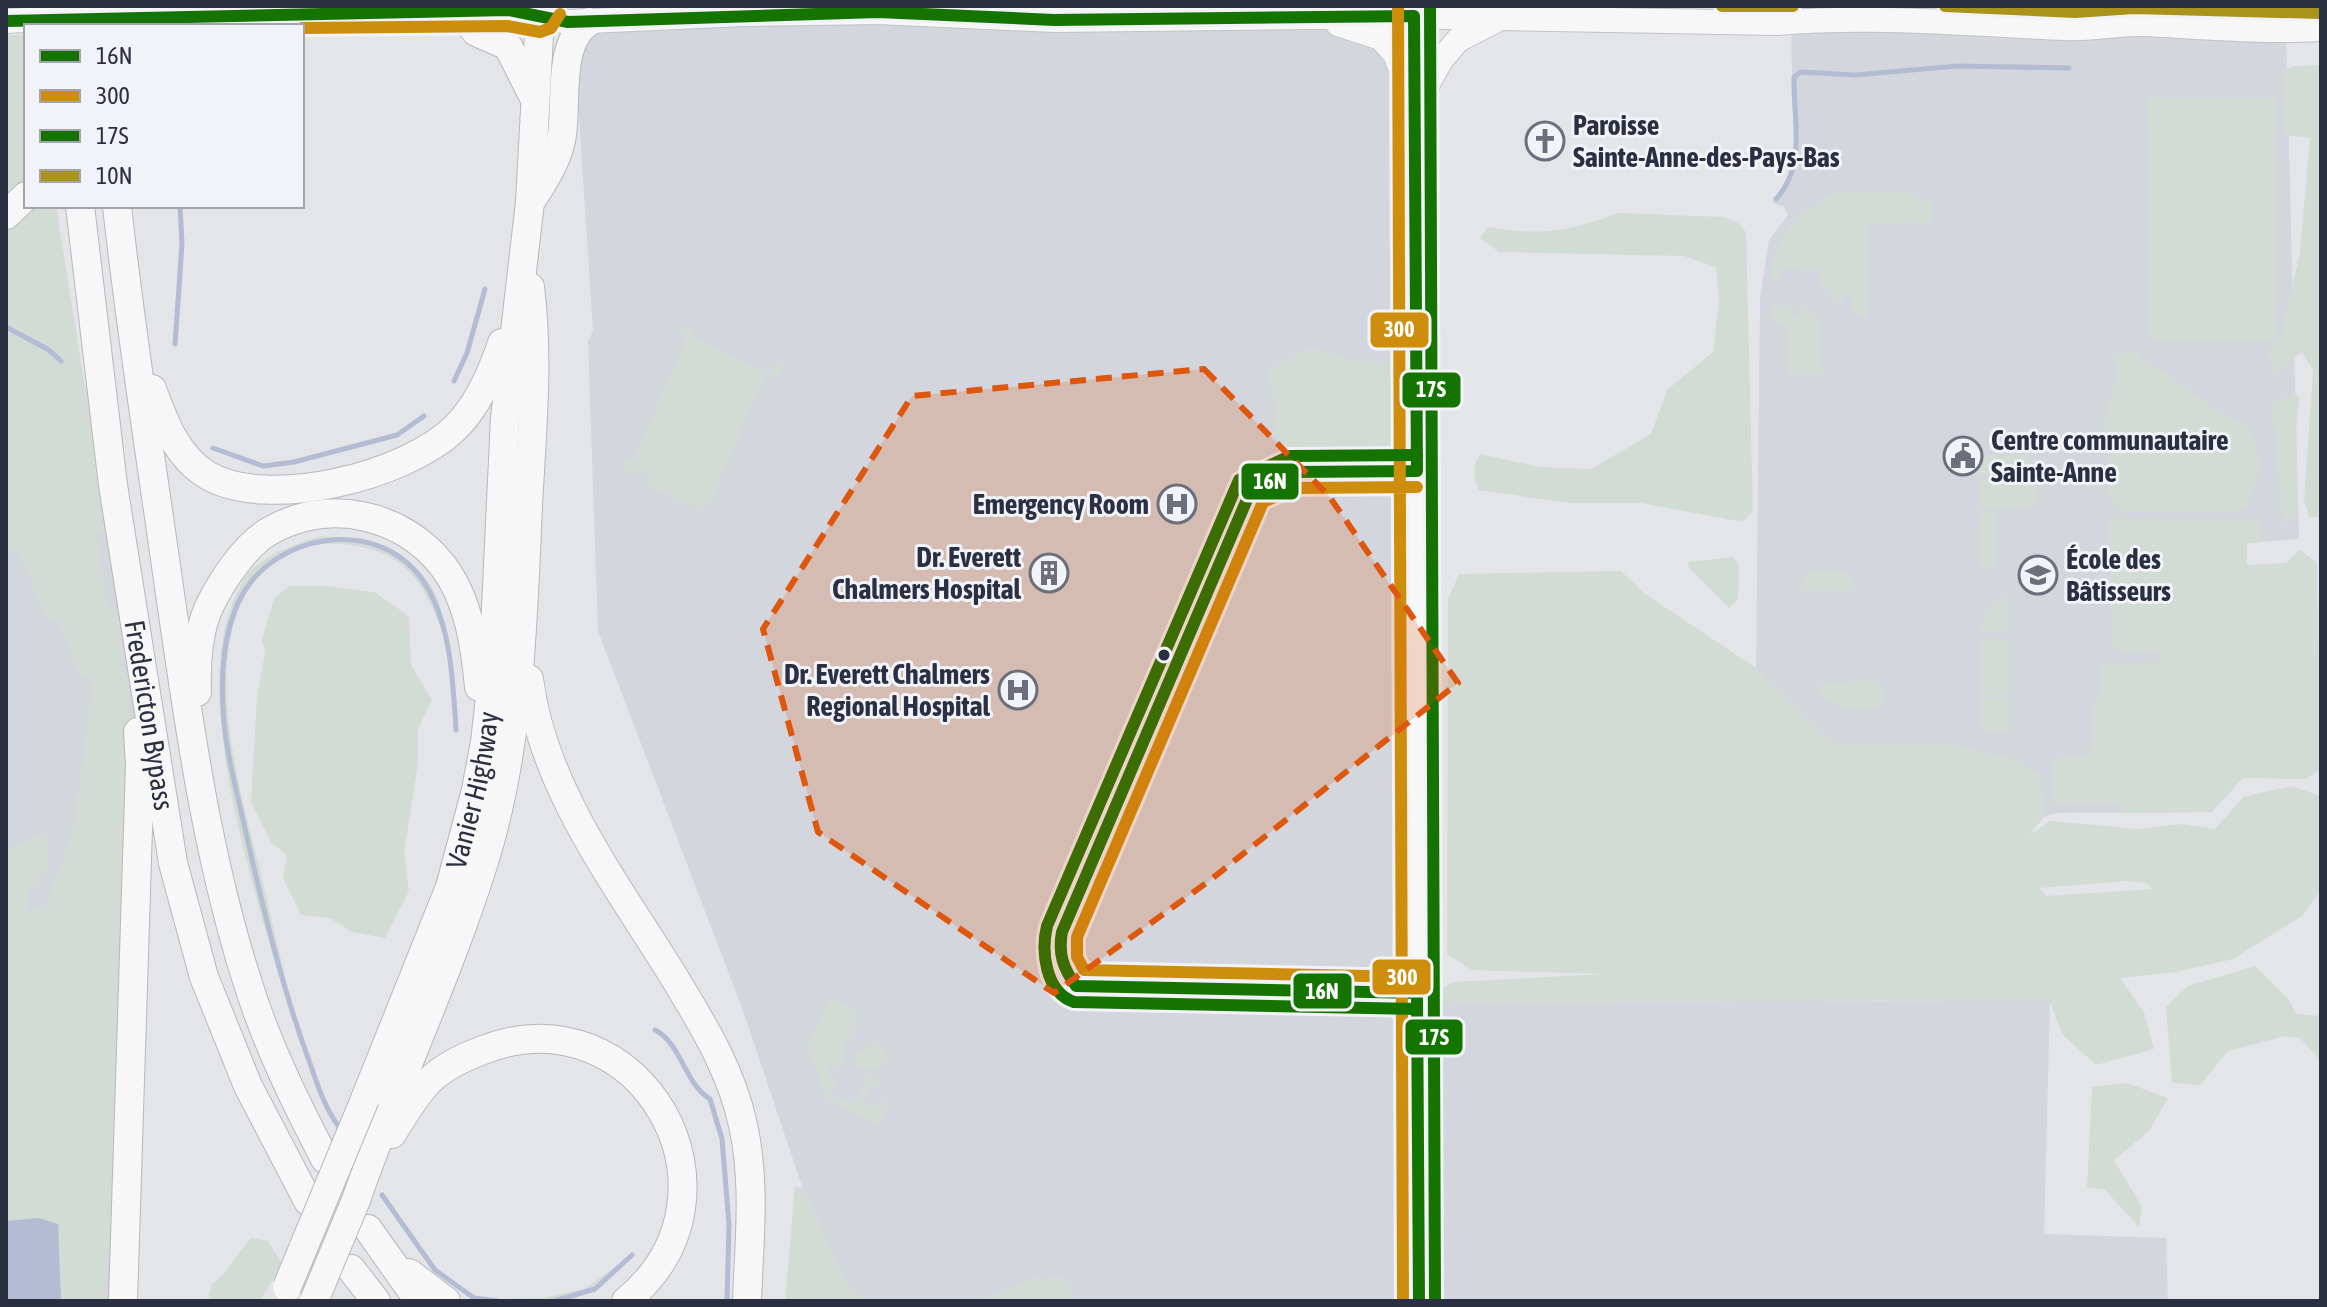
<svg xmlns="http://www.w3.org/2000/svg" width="2327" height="1307" viewBox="0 0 2327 1307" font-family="'Asap Condensed',sans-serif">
<rect width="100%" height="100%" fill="#e4e5e8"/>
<path fill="#d4d6dd" d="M1326 16 1381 38 1415 107 1419 1301H1075L1062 1278 1029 1280 980 1301H861L846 1284 803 1189 742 1008 598 631 588 341 593 331 574 39 582 26Z
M1791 22 2286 31 2299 539 2247 543 2246 662 2212 812 2057 813 2044 817 2026 838 2036 973 1756 668 1760 297 1769 240 1788 215 1783 206 1772 203 1788 186 1795 167 1797 142 1793 120Z
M6 327 61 361 102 408 135 691 140 765 123 1301H6Z
M2050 1000 2044 1234 2166 1238 2168 1301H1443L1442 1002Z"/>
<path fill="#d2dcd4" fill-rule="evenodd" d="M6 35H26V181L6 205Z
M2321 65V517H2309L2304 500 2313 370 2302 352 2272 376 2269 347 2280 342 2300 252 2310 138 2284 135 2283 70 2295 66Z
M2148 98H2275L2276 341H2150Z
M1840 192 1911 193 1918 199H1932V222L1866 224 1867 320 1852 310 1850 294 1842 298V306L1820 284V270L1779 269 1778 281 1772 284 1770 279C1774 236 1799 208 1840 192Z
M33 206H56L108 531 96 532 107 603 119 616 132 734 118 1234 110 1235 104 1301H61L58 1224 39 1218 6 1221V849L45 834 49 868 38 874V883L28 887V910L45 908 73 832 93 683 91 676 81 678 58 618 47 622 20 552H6V228Z
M1618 213 1724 217 1738 223 1746 232 1753 511 1743 522 1641 503H1569L1479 490C1472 475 1472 467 1480 454L1540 467 1591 469 1651 434 1667 390 1713 352 1719 300 1716 267 1684 256 1499 252 1480 238 1488 227C1543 236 1566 232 1618 213Z
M1773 306H1790L1791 316H1799L1798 306H1802L1820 325 1822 374H1788L1787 325 1769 321Z
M691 325 694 326 690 337 772 374 778 362 783 366 777 379 765 374 709 505 702 502 699 509 671 496 673 489 669 488 666 494 645 485 650 474 639 470 637 476 623 469 621 457 633 462 687 337 675 328Z
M1311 348 1355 361 1401 362 1402 401 1392 402V412H1403V460L1399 464 1304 466 1284 455C1269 428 1280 397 1266 371Z
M2136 350 2148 366 2156 367 2224 416 2248 426C2264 461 2263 472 2246 507L2233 512H2124L2111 501 2107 484 2111 478C2110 455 2101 430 2107 407 2112 387 2119 377 2116 356Z
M2292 393 2300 397 2296 428 2298 512 2283 525 2272 405Z
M2030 455V474L1976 475 1961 462 1963 457Z
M2037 479V506L1980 509V480Z
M1995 513V567H1981L1980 514Z
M2109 518 2256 521 2260 523 2259 542 2247 543V565L2286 563 2299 550 2317 562 2321 769 2306 779 2243 778 2212 812 2119 813 2118 803H2054V758L2087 757 2093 750 2094 699 2102 698V664L2162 662V651L2122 652 2112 646Z
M321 536C391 544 442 562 446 641 426 589 411 553 350 545 322 541 292 546 270 565 190 633 241 792 262 878 274 930 286 981 298 1032L291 1017C261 910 184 693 238 591 242 584 245 575 251 570 271 552 296 544 321 536Z
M1733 557 1739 565 1738 599 1729 608 1689 568 1688 562Z
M1814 570 1849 572 1854 585 1848 591 1806 590 1802 586 1803 577Z
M1621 571 1644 593 1756 668 1834 745 1945 743 2023 762 2029 770 2038 773C2044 808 2049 806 2030 835L2050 821 2138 829 2182 824 2215 829 2243 797 2291 786 2321 796V890L2302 916 2233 959 2176 972 2120 978 2144 1012 2154 1049 2096 1065 2062 1034 2049 1000 1442 1002 1444 987 1454 982 1604 974 1472 970 1447 954 1448 599 1459 574ZM2127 881 2146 883 2153 889 2046 896 2039 888Z
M289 586H327L374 592 409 616 411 665 432 700 418 729V763L404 853 409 891 385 938 352 932 330 918 301 915 283 878 287 855 271 842 251 802 257 698 265 652 262 640 274 598Z
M2008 592V632H1981V621Z
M2008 638 2009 694H1981V639Z
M1872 680 1885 687 1884 703C1867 716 1828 709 1817 691L1820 685Z
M1981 697H2009V731H1982Z
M2255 966 2289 1000 2296 1014 2321 1016V1061L2300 1038 2285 1036 2228 1051 2200 1085 2172 1083 2166 1007 2188 986Z
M829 999 857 1011 855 1027 845 1045 846 1060 840 1066H830L827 1071 835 1081 832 1100 837 1102 840 1095 843 1100 857 1103 866 1078 874 1076 881 1090 869 1082V1089L862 1099 872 1109 874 1104 881 1106 884 1099 889 1101 880 1124 884 1129 826 1098 808 1047Z
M869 1045 883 1047 887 1058 876 1068 861 1070 854 1064 855 1056Z
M2127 1083 2168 1098 2149 1131 2114 1160 2142 1207 2139 1227 2104 1189 2087 1188 2092 1087Z
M795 1186 803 1189 846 1284 861 1301H785Z
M251 1238 268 1241 282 1264 260 1301H208L212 1284C228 1273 237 1253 251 1238Z
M632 1255 615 1272 574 1300 490 1298H545L586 1288Z
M1062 1278 1071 1285 1075 1301H980L1029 1280Z"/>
<path fill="#b3bcd3" d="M39 1218 58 1224 61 1301H6V1221Z"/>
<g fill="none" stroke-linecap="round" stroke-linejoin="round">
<path stroke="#b3bcd3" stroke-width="5" d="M1776 199C1807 165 1793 120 1794 77L1801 72 1855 75 1957 66 2069 68
M6 327 49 350 61 361
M175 344 182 244 180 206
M454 381 467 353 485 289
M213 448 263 466 294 462 397 435 424 416
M655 1030C682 1044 684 1083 710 1099L722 1139 724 1163 729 1224 727 1301
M339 1127C323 1105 316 1080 307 1055 281 983 263 908 246 833 237 792 225 750 223 708 221 672 224 633 239 601 271 534 375 515 421 578 451 619 453 681 456 730
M382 1195 435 1270 474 1298 498 1301
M554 1301 595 1289 632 1255"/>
<g stroke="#c1c2c6" stroke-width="24">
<path id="secondary" d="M1414 6 1419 1301"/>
</g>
<g stroke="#c0c2c6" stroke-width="26">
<path id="primary" d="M113 19 508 10 568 22 742 14 878 12 1054 20 1388 16 1777 23C1873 15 1969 24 2065 28 2091 30 2117 23 2144 24 2203 27 2261 32 2321 29
M6 21 44 19
M1338 24 1381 38 1395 54 1415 107
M2189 26 2210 19 2226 6
M1415 107 1441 60 1458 40 1495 21"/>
</g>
<g stroke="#b6b8bd" stroke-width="30">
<g id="highway">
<path d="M461 12 476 32 508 46 532 94"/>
<path d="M533 198C545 179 559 158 562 135 567 103 557 41 589 22"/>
<path id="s1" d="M80 206 113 485 173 863 204 977 248 1086 308 1201"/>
<path d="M117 206C130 326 149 446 166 566 187 711 206 860 253 999 272 1055 298 1107 325 1159"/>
<path d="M6 215 26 196"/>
<path d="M152 389C164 421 176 456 207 475 268 511 406 476 455 428 478 406 492 373 502 343"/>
<path d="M529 679C543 791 620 888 677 982 705 1028 732 1073 743 1125 756 1183 749 1243 747 1301"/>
<path d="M197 692C196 665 198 627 211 603 223 579 245 546 268 532 326 497 402 513 443 566 469 600 475 646 479 687"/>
<path id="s2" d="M365 1099 450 887 476 790 485 742 493 671 505 418 530 202 540 16"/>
<path d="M392 1134C403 1116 415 1095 430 1080 445 1066 464 1057 483 1050 640 989 757 1194 626 1301"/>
<path d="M356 1200C395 1087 447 979 483 865 520 748 523 626 528 505 532 432 539 360 530 287"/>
<path d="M368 1229 419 1301"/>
<path d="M351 1269 376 1301"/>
<path d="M409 1273 446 1301"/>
<path d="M123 1301 140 765 138 732"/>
</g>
</g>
<use href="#secondary" stroke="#f7f7f7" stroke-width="22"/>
<use href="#primary" stroke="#f7f7f7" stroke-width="24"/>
<use href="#highway" stroke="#f7f7f7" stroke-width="28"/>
<g stroke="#c0c2c6" stroke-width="26" stroke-linecap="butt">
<path id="primary-bridge" d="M44 19H113"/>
</g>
<g stroke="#b6b8bd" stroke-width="30" stroke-linecap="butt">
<path id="highway-bridge" d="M287 1287 365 1099
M314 1301 356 1200"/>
</g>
<use href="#primary-bridge" stroke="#f7f7f7" stroke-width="24"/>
<use href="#highway-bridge" stroke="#f7f7f7" stroke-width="28"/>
<g stroke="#f2f3f8" stroke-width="18">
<path id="bus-1" d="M6 21 508 10 568 22 878 12 1054 20 1414 16 1417 471 1292 472 1251 490 1062 932C1058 954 1063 968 1076 986L1417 993 1419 1301"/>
</g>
<g stroke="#f2f3f8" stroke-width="18">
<path id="bus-2" d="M1398 6 1403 1301
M302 28 507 26 540 32 551 28 560 14
M1417 487 1295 488 1263 502 1077 937V957L1084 970 1417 977"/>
</g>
<g stroke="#f2f3f8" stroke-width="18">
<path id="bus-3" d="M1430 6 1435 1301
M1417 1009 1074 1002C1045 992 1041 951 1047 926L1239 480 1290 456 1417 455"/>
</g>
<g stroke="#f2f3f8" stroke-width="18">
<path id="bus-4" d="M1722 6H1793
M1945 6 2075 12 2134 8 2320 13"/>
</g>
<use href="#bus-1" stroke="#157400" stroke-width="12"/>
<use href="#bus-2" stroke="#ce8e0d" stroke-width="12"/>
<use href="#bus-3" stroke="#157400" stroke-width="12"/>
<use href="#bus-4" stroke="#aa931a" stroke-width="12"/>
</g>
<path fill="#de570f" fill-opacity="0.2" stroke="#de570f" stroke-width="6" stroke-dasharray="16 10" stroke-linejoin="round" d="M1204 369 1329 496 1458 683 1209 881 1054 993 818 832 763 629 912 396Z"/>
<defs>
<g id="church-ring" transform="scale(2)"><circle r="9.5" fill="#f2f3f8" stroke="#6b6f7c" stroke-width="1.5"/><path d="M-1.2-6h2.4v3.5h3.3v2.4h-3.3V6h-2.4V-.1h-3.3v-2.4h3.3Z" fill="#6b6f7c"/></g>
<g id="civic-ring" transform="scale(2)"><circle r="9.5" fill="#f2f3f8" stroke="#6b6f7c" stroke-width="1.5"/><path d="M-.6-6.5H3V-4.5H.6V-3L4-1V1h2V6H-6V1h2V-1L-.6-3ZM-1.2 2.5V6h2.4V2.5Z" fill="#6b6f7c"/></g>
<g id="hospital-ring" transform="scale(2)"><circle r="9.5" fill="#f2f3f8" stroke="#6b6f7c" stroke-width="1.5"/><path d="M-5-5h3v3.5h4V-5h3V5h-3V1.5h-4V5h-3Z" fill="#6b6f7c"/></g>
<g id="building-ring" transform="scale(2)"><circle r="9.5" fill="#f2f3f8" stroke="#6b6f7c" stroke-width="1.5"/><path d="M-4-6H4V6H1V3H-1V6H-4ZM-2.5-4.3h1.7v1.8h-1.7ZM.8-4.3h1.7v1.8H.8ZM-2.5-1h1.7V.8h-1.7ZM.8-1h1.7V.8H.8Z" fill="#6b6f7c"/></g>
<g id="school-ring" transform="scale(2)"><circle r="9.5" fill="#f2f3f8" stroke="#6b6f7c" stroke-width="1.5"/><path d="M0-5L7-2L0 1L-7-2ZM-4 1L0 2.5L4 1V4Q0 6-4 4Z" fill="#6b6f7c"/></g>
</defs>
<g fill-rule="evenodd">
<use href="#church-ring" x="1545" y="141"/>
<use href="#civic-ring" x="1963" y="456"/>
<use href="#hospital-ring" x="1177" y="504"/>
<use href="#building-ring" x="1049" y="573"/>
<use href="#school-ring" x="2038" y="575"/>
<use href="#hospital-ring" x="1018" y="690"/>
</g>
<circle fill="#2a2f42" stroke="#f2f3f8" stroke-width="3" cx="1164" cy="655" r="7"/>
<g text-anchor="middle" stroke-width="6" stroke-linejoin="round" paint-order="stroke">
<g font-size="28" font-weight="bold" fill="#2a2f42" stroke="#f2f3f8" text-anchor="start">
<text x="1573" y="135">Paroisse<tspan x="1573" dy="32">Sainte-Anne-des-Pays-Bas</tspan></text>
<text x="1991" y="450">Centre communautaire<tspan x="1991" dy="32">Sainte-Anne</tspan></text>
<text x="1149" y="514" text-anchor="end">Emergency Room</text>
<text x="1021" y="567" text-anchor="end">Dr. Everett<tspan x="1021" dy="32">Chalmers Hospital</tspan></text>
<text x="2066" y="569">École des<tspan x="2066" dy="32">Bâtisseurs</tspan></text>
<text x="990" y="684" text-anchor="end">Dr. Everett Chalmers<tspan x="990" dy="32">Regional Hospital</tspan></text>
</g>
<g font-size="28" fill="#2a2f42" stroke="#f2f3f8">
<text dy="10" stroke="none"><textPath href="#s1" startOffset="514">Fredericton Bypass</textPath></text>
<text dy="10" stroke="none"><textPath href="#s2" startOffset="328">Vanier Highway</textPath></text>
</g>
</g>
<g stroke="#f2f3f8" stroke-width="3">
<rect x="1369" y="311" width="61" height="38" rx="8" fill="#ce8e0d"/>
<rect x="1401" y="371" width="61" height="38" rx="8" fill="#157400"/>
<rect x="1240" y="462" width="60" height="39" rx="8" fill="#157400"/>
<rect x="1371" y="958" width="61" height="38" rx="8" fill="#ce8e0d"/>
<rect x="1292" y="972" width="61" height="38" rx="8" fill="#157400"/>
<rect x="1404" y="1018" width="60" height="38" rx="8" fill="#157400"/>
</g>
<g font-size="22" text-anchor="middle" font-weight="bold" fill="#fff">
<text x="1399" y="337">300</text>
<text x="1431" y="397">17S</text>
<text x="1270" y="489">16N</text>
<text x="1402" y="985">300</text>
<text x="1322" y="999">16N</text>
<text x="1434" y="1045">17S</text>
</g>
<rect width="2327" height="1307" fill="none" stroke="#2a2f42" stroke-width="16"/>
<rect x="24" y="24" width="280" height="184" fill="#f2f3f8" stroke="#a2a5af" stroke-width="2"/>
<rect x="40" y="50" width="40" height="12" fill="#157400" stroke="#a2a5af" stroke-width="2"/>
<text x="96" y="64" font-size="24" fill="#2a2f42">16N</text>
<rect x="40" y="90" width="40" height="12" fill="#ce8e0d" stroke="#a2a5af" stroke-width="2"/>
<text x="96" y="104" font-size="24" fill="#2a2f42">300</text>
<rect x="40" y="130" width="40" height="12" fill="#157400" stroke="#a2a5af" stroke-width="2"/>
<text x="96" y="144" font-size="24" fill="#2a2f42">17S</text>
<rect x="40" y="170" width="40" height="12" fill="#aa931a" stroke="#a2a5af" stroke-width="2"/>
<text x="96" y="184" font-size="24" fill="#2a2f42">10N</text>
</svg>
